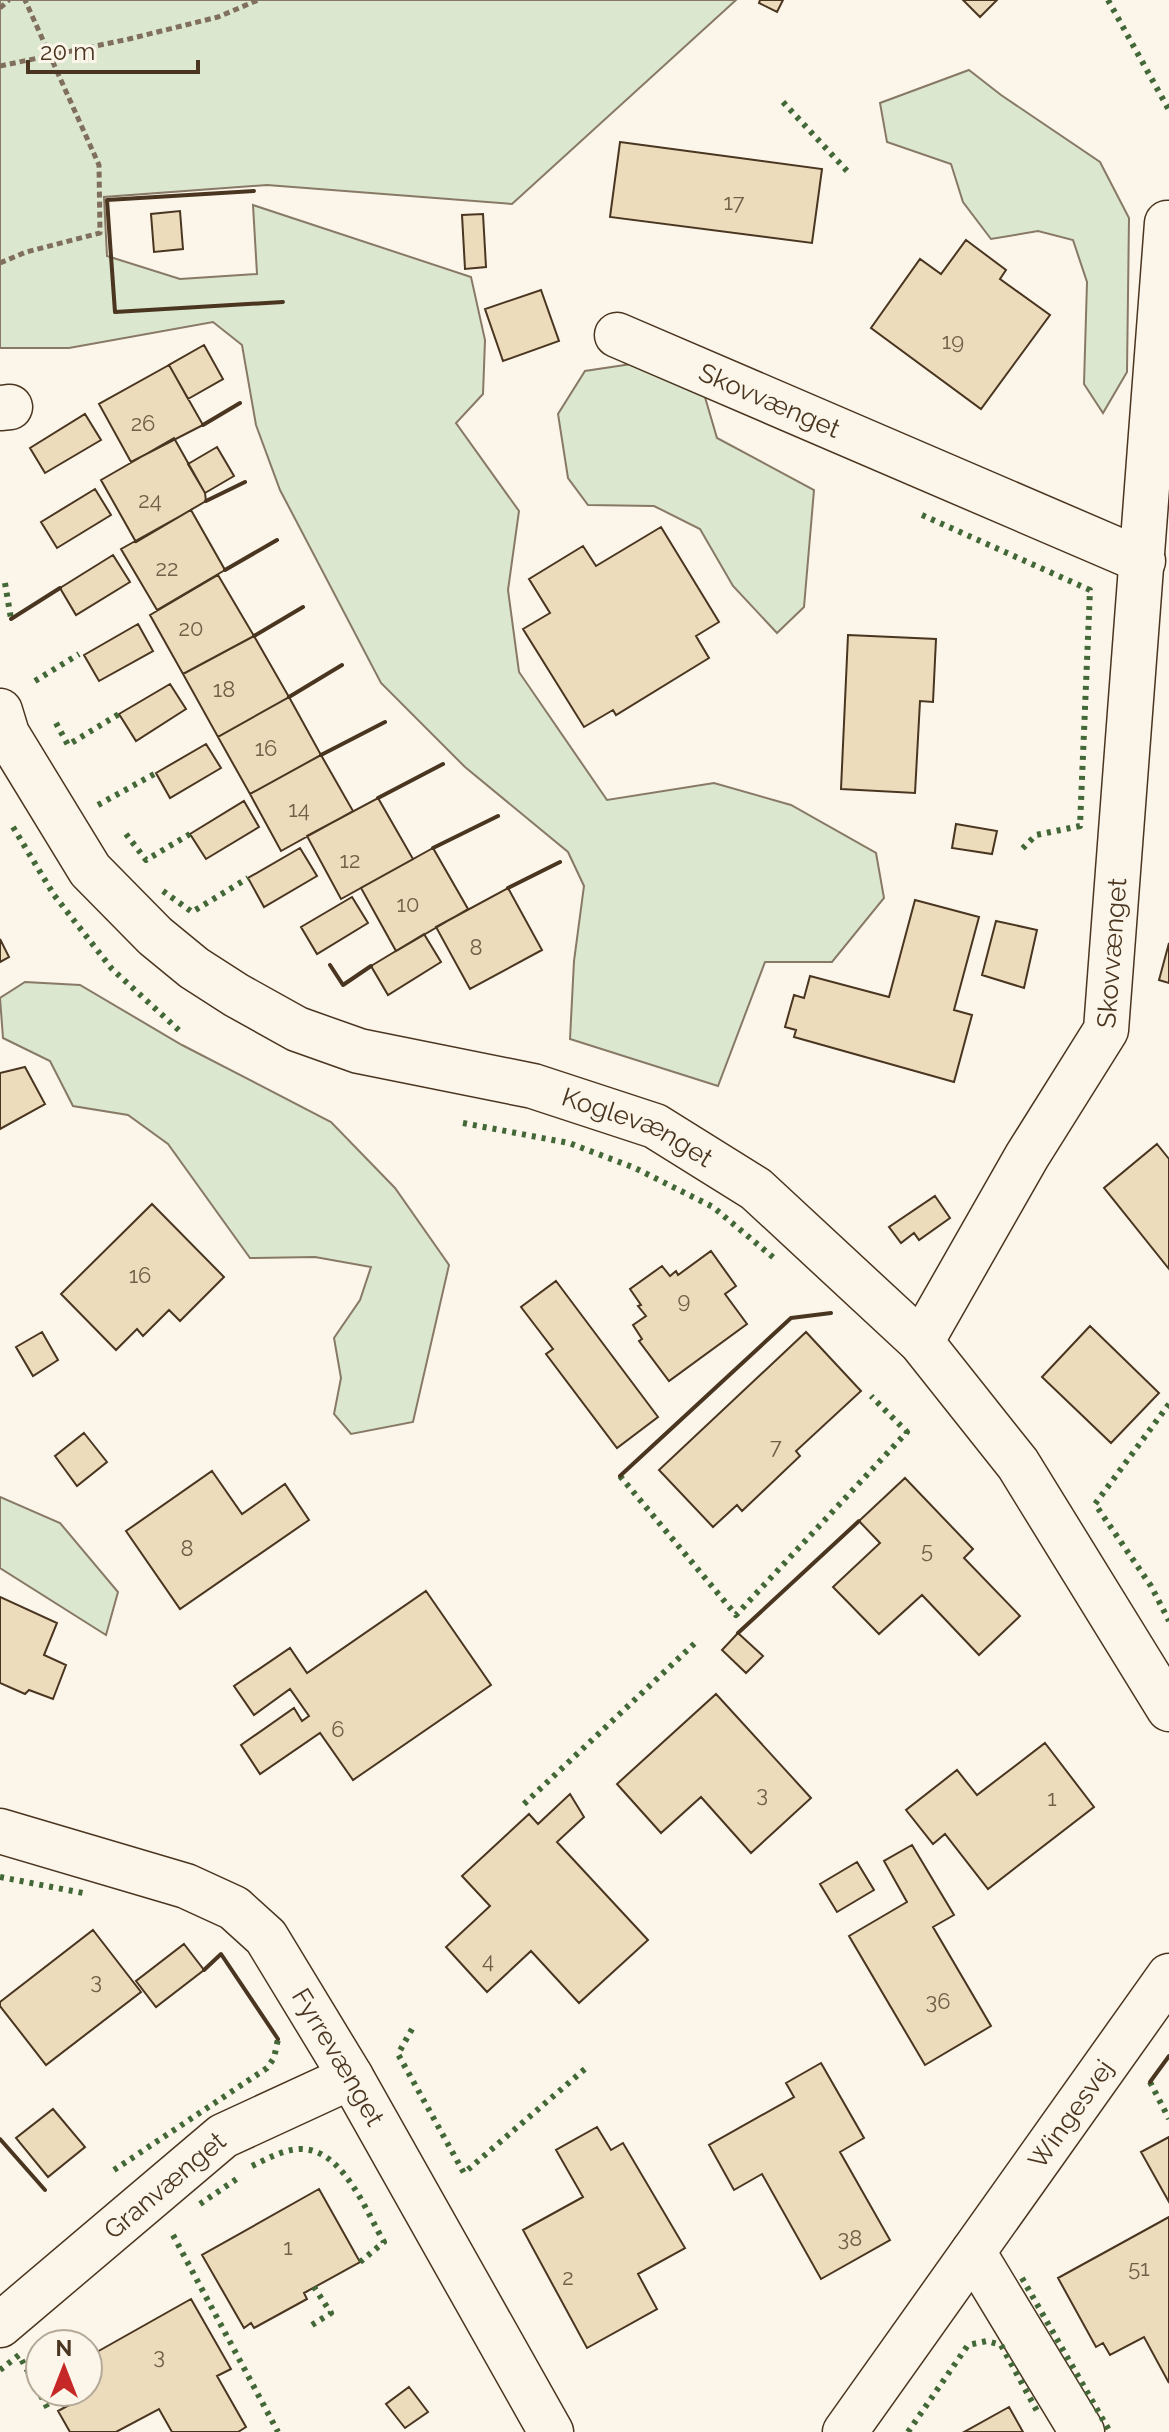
<svg xmlns="http://www.w3.org/2000/svg" width="1169" height="2432" viewBox="0 0 1169 2432" font-family="Raleway,sans-serif">
<rect width="100%" height="100%" fill="#fbf6e9"/>
<path fill="#dce7d0" stroke="#887966" stroke-width="2" d="M0 0H736L512 204 267 185 104 197 107 256 180 279 257 274 253 205 471 277 485 340 483 394 456 423 519 511 508 590 519 672 607 800 714 783 791 805 876 853 884 898 832 962H765L718 1086 570 1039 574 961 584 886 568 852 465 767 381 683 280 490 256 425 242 345 213 322 69 348H0Z
M969 70 1001 95 1100 162 1129 218 1127 372 1103 413 1084 384 1087 282 1073 240 1038 231 991 239 963 202 951 164 887 142 880 103Z
M638 363 702 387 717 438 814 490 804 607 777 633 733 586 700 529 654 506 588 505 568 478 558 414 585 371Z
M25 982 80 985 182 1045 331 1122 395 1188 449 1265 413 1422 351 1434 334 1414 341 1378 334 1338 360 1300 371 1267 315 1257 250 1258 168 1144 128 1115 73 1106 50 1061 3 1038 0 998Z
M0 1497 60 1523 118 1592 106 1635 0 1568Z"/>
<path fill="#ecdcbc" stroke="#4a3520" stroke-width="2" d="M760 0H783L777 12 759 3Z
M963 0H997L980 17Z
M620 142 822 169 812 243 610 217Z
M180 211 183 249 154 252 151 214Z
M483 214 486 267 465 269 462 215Z
M966 240 1006 270 1000 279 1050 315 981 409 871 328 920 259 941 274Z
M541 290 559 341 503 361 485 309Z
M204 345 223 379 188 399 169 365Z
M169 365 203 425 131 462 99 404Z
M85 414 101 440 45 473 30 448Z
M174 438 205 493 206 501 136 542 101 480Z
M217 447 234 476 205 493 188 464Z
M95 489 111 515 57 548 41 522Z
M191 510 225 570 157 610 121 549Z
M661 527 719 622 696 636 709 658 616 715 613 710 584 727 523 629 550 613 529 579 583 546 596 566Z
M113 555 130 582 76 615 60 588Z
M218 575 254 636 183 674 150 615Z
M138 624 153 651 99 681 84 655Z
M848 635 936 639 933 702 920 701 915 793 841 789Z
M254 636 289 697 218 737 183 674Z
M170 684 186 709 136 741 119 714Z
M289 697 321 755 250 794 218 737Z
M206 744 221 768 170 798 156 773Z
M321 755 353 811 281 851 250 794Z
M378 798 413 859 341 899 307 836Z
M244 801 259 827 206 859 190 834Z
M956 824 997 831 992 854 952 848Z
M300 848 317 876 264 907 248 878Z
M433 848 468 909 396 951 361 888Z
M508 888 542 950 470 989 436 927Z
M352 897 368 923 317 954 301 927Z
M915 900 979 917 954 1010 972 1015 954 1082 794 1037 796 1030 785 1027 794 995 804 998 810 976 889 997Z
M996 921 1037 930 1024 988 982 975Z
M424 934 441 962 388 995 371 966Z
M0 939 9 957 0 962Z
M1169 943V983L1159 980Z
M25 1067 45 1104 0 1129V1073Z
M1157 1144 1169 1159V1269L1104 1188Z
M935 1196 950 1218 919 1240 914 1233 901 1243 889 1227Z
M152 1204 224 1277 180 1321 169 1310 143 1336 137 1329 116 1350 61 1294Z
M711 1251 736 1286 725 1294 747 1324 669 1381 639 1341 642 1339 633 1325 646 1316 638 1306 641 1305 630 1289 662 1266 670 1276 676 1271 678 1275Z
M556 1281 658 1417 617 1448 546 1354 553 1349 521 1307Z
M1090 1326 1159 1393 1111 1443 1042 1377Z
M42 1332 58 1360 33 1376 16 1347Z
M806 1332 861 1391 796 1451 800 1456 742 1511 737 1505 713 1527 659 1470Z
M84 1433 107 1462 77 1486 55 1456Z
M212 1471 242 1514 285 1484 309 1520 180 1609 126 1531Z
M905 1478 973 1549 964 1558 1020 1616 979 1655 922 1595 879 1634 833 1587 880 1543 859 1521Z
M426 1591 491 1685 353 1780 320 1733 260 1774 241 1745 294 1708 302 1721 309 1716 290 1689 254 1715 234 1686 290 1648 307 1673Z
M0 1597 57 1623 44 1655 66 1665 53 1699 29 1690 25 1694 0 1683Z
M738 1633 763 1656 746 1673 722 1650Z
M716 1694 811 1798 751 1853 701 1797 661 1833 617 1784Z
M1045 1743 1094 1807 988 1889 945 1834 933 1844 906 1810 957 1770 977 1795Z
M570 1794 584 1817 557 1842 648 1940 579 2003 531 1951 487 1992 446 1947 490 1906 462 1876 529 1814 538 1824Z
M912 1845 954 1915 933 1927 991 2026 925 2065 849 1936 907 1902 884 1861Z
M857 1862 874 1890 837 1912 820 1884Z
M93 1930 141 1992 46 2065 0 2006V2002Z
M184 1944 204 1970 156 2007 136 1981Z
M821 2063 864 2138 840 2152 890 2240 821 2279 762 2174 734 2190 709 2145 794 2097 786 2083Z
M53 2109 85 2147 48 2177 16 2138Z
M597 2127 611 2150 623 2143 685 2248 638 2274 657 2309 587 2348 523 2230 583 2197 556 2150Z
M1169 2137V2202L1141 2152Z
M319 2189 360 2262 304 2293 307 2299 254 2328 251 2323 244 2328 202 2255Z
M1169 2217V2383L1144 2337 1110 2355 1103 2343 1096 2347 1058 2278Z
M191 2299 231 2369 217 2376 246 2427 238 2432H172L159 2409 116 2432H70L58 2411 84 2397 81 2392H88V2357Z
M409 2387 428 2412 405 2428 386 2404Z
M1009 2407 1023 2432H964Z"/>
<g fill="none" stroke-linecap="round" stroke-linejoin="round">
<g stroke="#4a3520" stroke-width="47">
<g id="street">
<path id="s1" d="M617 335 1143 561"/>
<path d="M0 408 10 407"/>
<path id="s2" d="M0 711 7 734 90 870 155 936 194 968 236 995 297 1029 359 1051 533 1086 655 1126 756 1189 921 1342 1018 1464 1169 1709"/>
<path id="s3" d="M921 1342 1027 1156 1106 1030 1167 223"/>
<path id="s4" d="M0 1831 186 1886 234 1908 266 1937 351 2077 551 2432"/>
<path d="M973 2252 1082 2432"/>
<path id="s5" d="M0 2325 223 2136 351 2077"/>
<path id="s6" d="M845 2432 1169 1976"/>
</g>
</g>
<path stroke="#7f6f5c" stroke-width="5" stroke-dasharray="6 4" stroke-linecap="butt" d="M0 8 9 0
M0 66 129 39 218 17 258 0
M0 263 26 252 100 233 99 165 25 0"/>
<use href="#street" stroke="#fbf6e9" stroke-width="44"/>
<path stroke="#436837" stroke-width="6" stroke-dasharray="4 6" stroke-linecap="butt" d="M1108 0 1169 110
M783 102 848 172
M922 515 1090 590 1080 826 1036 835 1020 851
M5 583 11 619
M35 681 79 654
M56 723 68 745 119 714
M98 805 156 773
M13 827 54 895 112 969 182 1033
M126 834 146 860 190 834
M163 891 192 912 248 878
M463 1123 569 1143 635 1168 713 1207 774 1258
M1169 1404 1095 1504 1151 1586 1169 1621
M620 1476 736 1615 907 1432 871 1396
M524 1804 695 1643
M0 1877 83 1893
M412 2029 398 2054 464 2173 586 2068
M1150 2082 1169 2119
M252 2166C267 2159 282 2150 299 2149 342 2147 366 2211 384 2242L360 2262
M114 2170 267 2068 274 2058 278 2039
M200 2204 238 2178
M173 2235 278 2432
M1022 2278 1110 2432
M312 2325 331 2313 314 2287
M0 2370 19 2355 48 2409
M908 2432 968 2345 987 2341 1001 2345 1037 2411"/>
<path stroke="#4a3520" stroke-width="4" d="M254 191 107 200 115 312 283 302
M203 425 240 403
M206 501 245 482
M225 570 277 540
M11 619 60 588
M254 636 303 607
M289 697 342 665
M321 755 385 722
M378 798 443 764
M433 848 498 816
M508 888 560 862
M330 965 343 985 371 966
M620 1476 791 1318 831 1313
M738 1633 859 1521
M204 1970 221 1954 278 2039
M1150 2082 1169 2056
M0 2139 45 2190"/>
</g>
<g text-anchor="middle" stroke-width="6" stroke-linejoin="round" paint-order="stroke">
<g font-size="22" fill="#725f47">
<text x="734" y="210">17</text>
<text x="953" y="349">19</text>
<text x="143" y="431">26</text>
<text x="150" y="508">24</text>
<text x="167" y="576">22</text>
<text x="191" y="636">20</text>
<text x="224" y="697">18</text>
<text x="266" y="756">16</text>
<text x="299" y="817">14</text>
<text x="350" y="868">12</text>
<text x="408" y="912">10</text>
<text x="476" y="955">8</text>
<text x="140" y="1283">16</text>
<text x="684" y="1308">9</text>
<text x="776" y="1454">7</text>
<text x="187" y="1556">8</text>
<text x="927" y="1558">5</text>
<text x="338" y="1737">6</text>
<text x="762" y="1802">3</text>
<text x="1052" y="1806">1</text>
<text x="488" y="1968">4</text>
<text x="96" y="1989">3</text>
<text x="938" y="2009">36</text>
<text x="850" y="2246">38</text>
<text x="288" y="2255">1</text>
<text x="1139" y="2276">51</text>
<text x="568" y="2285">2</text>
<text x="159" y="2364">3</text>
</g>
<g font-size="26" fill="#4a3520" stroke="#fbf6e9">
<text dy="9" stroke="none"><textPath href="#s1" startOffset="166">Skovvænget</textPath></text>
<text dy="9" stroke="none"><textPath href="#s3" startOffset="440">Skovvænget</textPath></text>
<text dy="9" stroke="none"><textPath href="#s2" startOffset="802">Koglevænget</textPath></text>
<text dy="9" stroke="none"><textPath href="#s4" startOffset="430">Fyrrevænget</textPath></text>
<text dy="9" stroke="none"><textPath href="#s6" startOffset="390">Wingesvej</textPath></text>
<text dy="9" stroke="none"><textPath href="#s5" startOffset="216">Granvænget</textPath></text>
</g>
</g>
<g transform="translate(64 2368)"><circle r="38" fill="#fbf6e9" stroke="#b4a999" stroke-width="2"/>
<path d="M0-6L14 30L0 20L-14 30Z" fill="#c62828"/>
<text y="-12" font-size="22" font-weight="bold" text-anchor="middle" fill="#4a3520">N</text>
</g>
<path d="M28 60v12h170v-12" fill="none" stroke="#4a3520" stroke-width="4"/>
<text x="40" y="60" font-size="24" fill="#4a3520" stroke="#fbf6e9" stroke-width="6" paint-order="stroke">20 m</text>
</svg>
